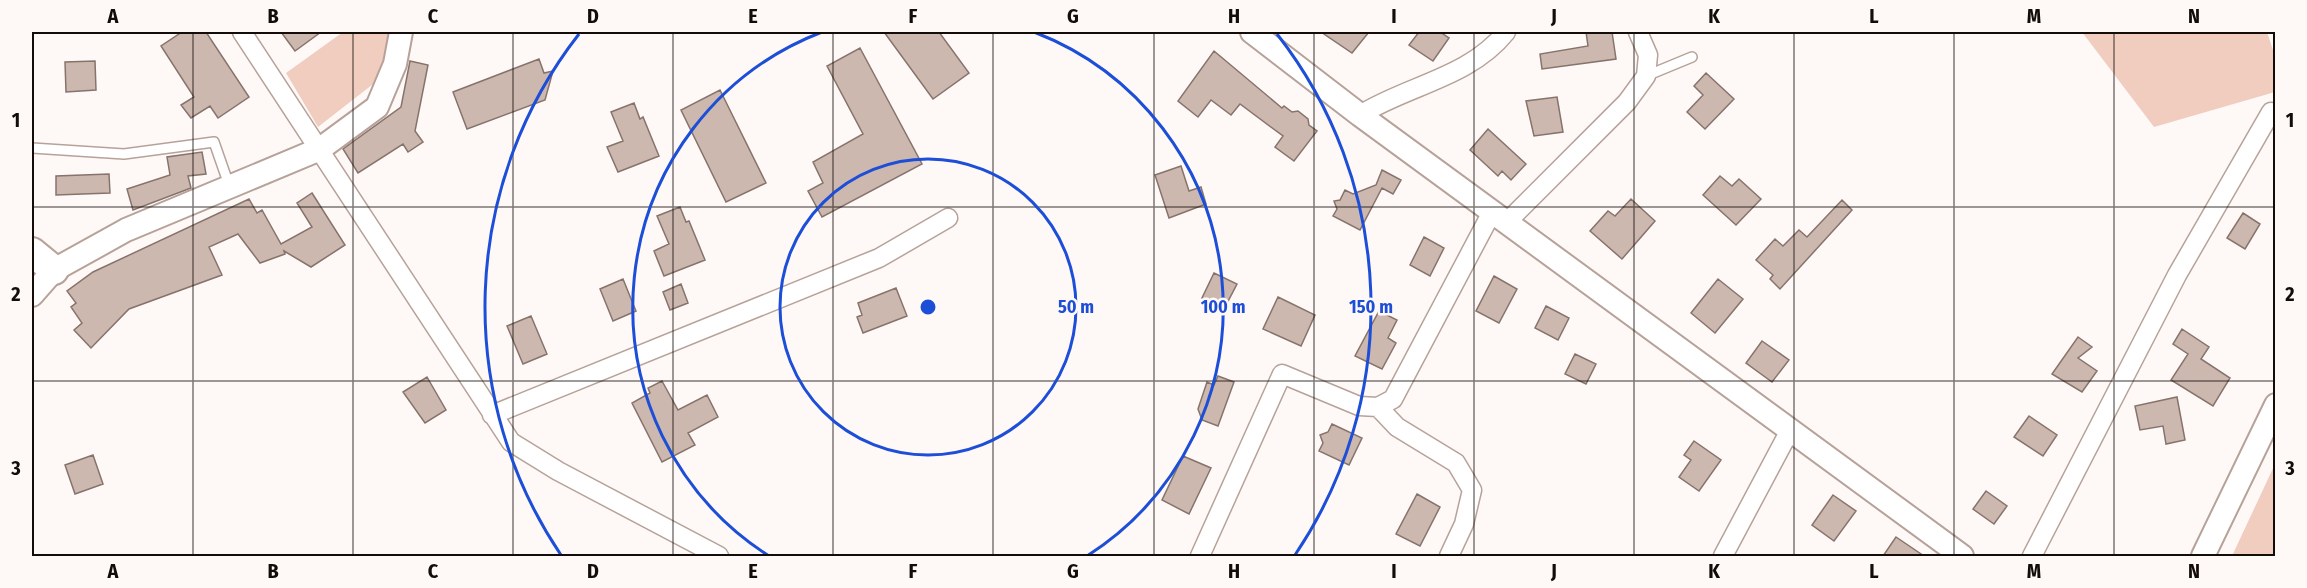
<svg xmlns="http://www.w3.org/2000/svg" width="2307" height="588" viewBox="0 0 2307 588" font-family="'Fira Sans Condensed',sans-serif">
<rect width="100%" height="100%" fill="#fef9f7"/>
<path fill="#f0cdbf" d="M343 32H388V45L377 81 318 127 286 73Z
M2082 32H2267L2275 56V92L2154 127Z
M2275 464V556H2232Z"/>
<path fill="#cdb8af" stroke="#86736b" stroke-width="1.5" d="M182 32H206L249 97 218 118 210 106 191 118 181 105 194 97 161 46Z
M281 32H321L295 51Z
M884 32H939L969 73 933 99Z
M1321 32H1369L1352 53Z
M1419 32H1440L1449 38 1433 61 1409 45Z
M1586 32H1612L1616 59 1542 69 1540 54 1588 46Z
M860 48 922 164 822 217 808 191 823 183 813 162 863 134 827 66Z
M1214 51 1282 108 1284 106 1292 112 1298 111 1308 119 1309 125 1317 131 1294 161 1275 147 1283 136 1240 104 1231 115 1211 100 1198 117 1178 101Z
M539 59 544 73 553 71 545 100 467 129 453 92Z
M95 61 96 90 66 92 65 62Z
M410 61 428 65 415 131 423 142 408 152 403 144 358 173 343 149 401 107Z
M1706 73 1734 99 1705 129 1687 112 1703 95 1694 86Z
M720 90 766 183 726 202 681 110Z
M1557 97 1563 132 1534 136 1526 101Z
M634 103 640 119 643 117 659 156 618 172 607 147 623 141 611 112Z
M1488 129 1526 164 1511 180 1502 171 1498 176 1470 150Z
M202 152 206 174 188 176 191 188 133 210 127 189 170 175 167 157Z
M1181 166 1189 191 1201 187 1206 204 1169 218 1155 175Z
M1382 170 1401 180 1393 194 1382 188 1360 230 1333 216 1337 209 1334 201 1340 200 1345 190 1353 194 1376 185Z
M109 174 110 193 56 195V176Z
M1720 176 1732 186 1739 179 1761 199 1736 225 1703 195Z
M312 193 345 245 311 267 284 251 285 254 260 263 238 234 209 247 222 275 129 309 91 348 74 330 82 323 71 307 76 303 67 291 93 272 249 199 257 213 262 210 281 244 312 227 297 203Z
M1631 199 1655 221 1622 259 1590 231 1608 211 1615 216Z
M1842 200 1852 210 1780 289 1770 279 1773 275 1756 260 1775 239 1783 246 1799 230 1807 237Z
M680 207 686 222 689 221 705 260 664 276 654 251 669 244 657 216Z
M2243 213 2260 224 2245 249 2227 238Z
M1424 237 1444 248 1430 276 1410 265Z
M1214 273 1237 284 1224 309 1202 298Z
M1494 276 1517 289 1499 323 1476 311Z
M623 279 636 311 613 321 600 289Z
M1718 279 1743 299 1715 333 1691 313Z
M681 284 688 303 670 310 663 292Z
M896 288 907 316 863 333 857 317 862 315 858 303Z
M1278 297 1315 315 1301 346 1263 329Z
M1546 306 1569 318 1558 340 1535 328Z
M1379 311 1397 320 1388 338 1396 343 1382 369 1355 356Z
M531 316 547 354 523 364 507 326Z
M2182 329 2209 347 2201 359 2230 378 2213 406 2171 380 2188 354 2173 344Z
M2078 337 2092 347 2078 358 2097 371 2082 392 2052 374Z
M1762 341 1789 360 1772 382 1746 363Z
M1575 354 1596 364 1586 384 1565 374Z
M1218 376 1234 382 1218 426 1202 420 1198 409 1207 382 1214 385Z
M427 377 446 410 425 423 403 392Z
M662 381 678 410 707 395 718 417 688 433 695 445 662 462 632 403 650 393 648 388Z
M2177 397 2185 440 2166 444 2163 426 2140 430 2135 406Z
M2029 416 2057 435 2043 456 2014 437Z
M1332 424 1362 438 1349 465 1319 451 1323 443 1320 435 1328 432Z
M1694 441 1721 460 1699 491 1679 477 1691 460 1684 455Z
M93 455 103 484 75 494 65 465Z
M1183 456 1211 468 1189 514 1162 500Z
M1986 491 2007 506 1994 524 1973 509Z
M1417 494 1440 507 1420 546 1396 534Z
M1833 495 1856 511 1834 541 1812 525Z
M1896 537 1924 556H1883Z"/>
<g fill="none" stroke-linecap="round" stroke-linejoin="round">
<g stroke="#b7a299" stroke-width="12">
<path id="service" d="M1646 76 1692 57
M32 148 124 154 214 142 229 185"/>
</g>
<g stroke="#b7a299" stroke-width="21">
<path id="minor" d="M242 32 511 442 558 471 719 556
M1360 115C1408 85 1469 78 1506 32
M1506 223 1627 102 1646 76 1648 55 1638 32
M1378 407 1397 427 1456 463 1472 490 1464 524 1449 556
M492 415 879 258 948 218
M1200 556 1282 374 1359 406 1378 407 1393 399 1492 212
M1723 556 1790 430
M2032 556 2177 275 2271 112"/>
</g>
<g stroke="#b7a299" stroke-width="26">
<path id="tertiary" d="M1252 32 1360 115 1962 556
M32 295 54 270 126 230 320 149 377 107 395 64 401 32
M2203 556 2276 405"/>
</g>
<g stroke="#b7a299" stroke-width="32">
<path id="trunk" d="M32 252 54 270"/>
</g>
<use href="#service" stroke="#fff" stroke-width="9"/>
<use href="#minor" stroke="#fff" stroke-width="18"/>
<use href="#tertiary" stroke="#fff" stroke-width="22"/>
<use href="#trunk" stroke="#fff" stroke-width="28"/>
</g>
<path fill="none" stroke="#130c09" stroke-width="1.5" stroke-opacity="0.55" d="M193 32V556M353 32V556M513 32V556M673 32V556M833 32V556M993 32V556M1154 32V556M1314 32V556M1474 32V556M1634 32V556M1794 32V556M1954 32V556M2114 32V556M32 207H2276M32 381H2276"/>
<g fill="none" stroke="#1d4ed8" stroke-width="3">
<circle cx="928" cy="307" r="148"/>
<path d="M769 556A295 295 0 0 1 822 32M1034 32A295 295 0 0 1 1087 556"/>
<path d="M561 555A443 443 0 0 1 579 34M1277 34A443 443 0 0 1 1295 555"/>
</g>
<circle cx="928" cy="307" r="9" fill="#1d4ed8" stroke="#fef9f7" stroke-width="3"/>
<g font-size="18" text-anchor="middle" font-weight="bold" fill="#1d4ed8" stroke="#fef9f7" stroke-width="5" stroke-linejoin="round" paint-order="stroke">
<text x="1076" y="313">50 m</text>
<text x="1223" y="313">100 m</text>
<text x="1371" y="313">150 m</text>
</g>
<rect width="2307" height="588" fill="none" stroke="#fef9f7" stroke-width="66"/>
<rect x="33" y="33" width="2241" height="522" fill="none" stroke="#130c09" stroke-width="2"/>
<g font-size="20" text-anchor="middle" font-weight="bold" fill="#130c09">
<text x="113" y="23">A</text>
<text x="273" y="23">B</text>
<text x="433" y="23">C</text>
<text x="593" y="23">D</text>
<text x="753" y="23">E</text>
<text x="913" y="23">F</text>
<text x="1073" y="23">G</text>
<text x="1234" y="23">H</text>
<text x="1394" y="23">I</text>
<text x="1554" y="23">J</text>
<text x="1714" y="23">K</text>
<text x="1874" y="23">L</text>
<text x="2034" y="23">M</text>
<text x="2194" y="23">N</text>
<text x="16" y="127">1</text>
<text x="2290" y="127">1</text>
<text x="16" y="301">2</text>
<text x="2290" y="301">2</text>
<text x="16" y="475">3</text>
<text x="2290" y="475">3</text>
<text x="113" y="578">A</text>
<text x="273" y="578">B</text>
<text x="433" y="578">C</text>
<text x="593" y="578">D</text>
<text x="753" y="578">E</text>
<text x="913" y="578">F</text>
<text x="1073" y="578">G</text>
<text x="1234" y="578">H</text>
<text x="1394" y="578">I</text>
<text x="1554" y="578">J</text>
<text x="1714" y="578">K</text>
<text x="1874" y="578">L</text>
<text x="2034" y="578">M</text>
<text x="2194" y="578">N</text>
</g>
</svg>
